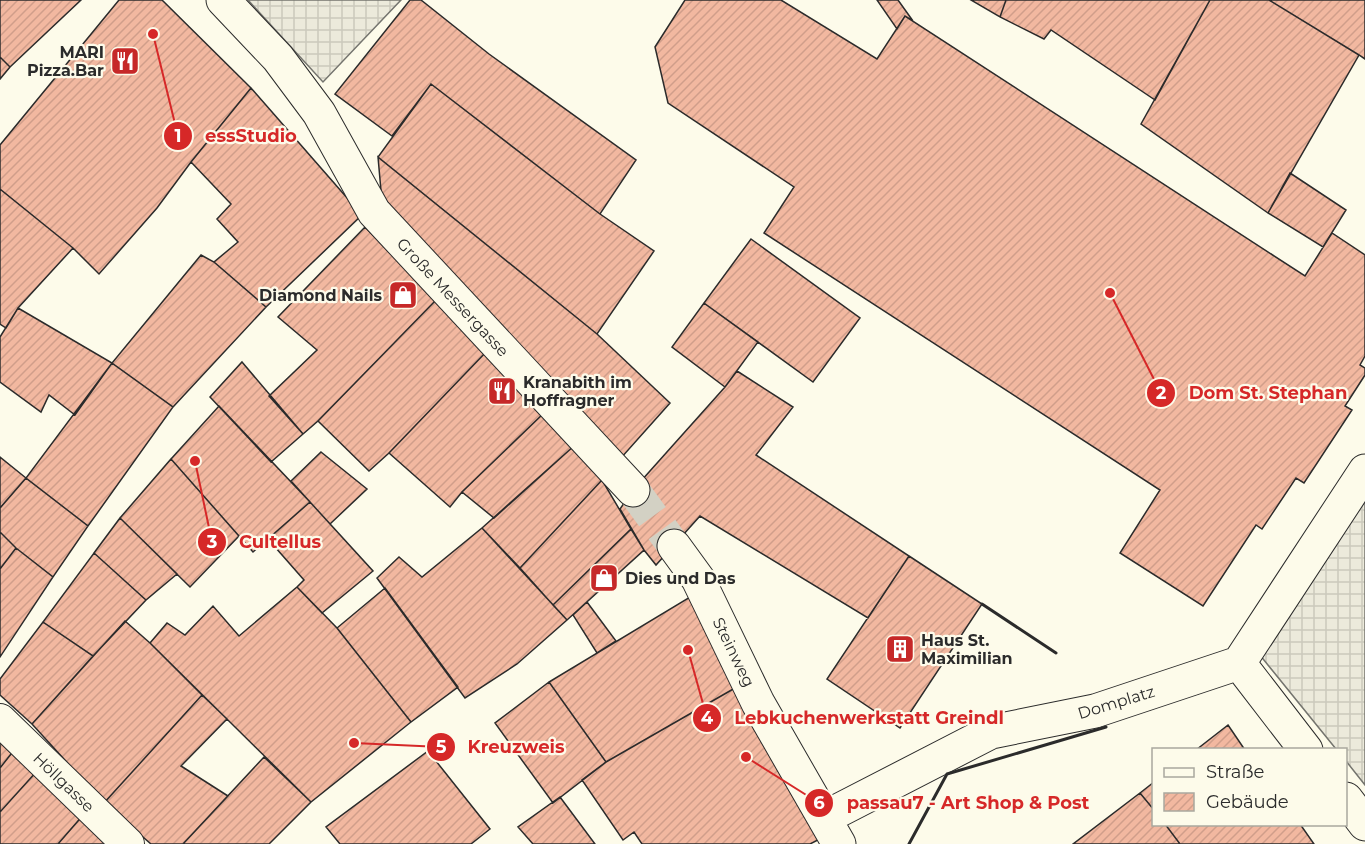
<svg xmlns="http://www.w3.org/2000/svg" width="1365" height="844" viewBox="0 0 1365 844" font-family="Montserrat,sans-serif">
<defs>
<pattern id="plaza-grid" width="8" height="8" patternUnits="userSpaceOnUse" patternTransform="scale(1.5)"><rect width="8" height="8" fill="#eceadb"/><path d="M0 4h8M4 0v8" fill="none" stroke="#cbc9bc"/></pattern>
<pattern id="building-hatch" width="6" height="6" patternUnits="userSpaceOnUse" patternTransform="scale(1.5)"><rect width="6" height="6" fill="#f2b8a0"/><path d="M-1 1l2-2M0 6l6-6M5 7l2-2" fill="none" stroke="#d09e8a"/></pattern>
</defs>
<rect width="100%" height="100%" fill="#fdfbea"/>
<path fill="url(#plaza-grid)" stroke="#74746e" stroke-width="1.5" d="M248 0H401L323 82Z
M1365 471V785L1346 761V750L1336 749 1251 644Z"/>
<path fill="url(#building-hatch)" stroke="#2b2b2b" stroke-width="1.5" d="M0 0H81L10 67 0 57Z
M119 0H162L251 88 191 162 157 208 99 274 73 248 0 189V145Z
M410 0H421L489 54 636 160 600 214 431 84 392 136 335 94Z
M685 0H781L877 59 905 16 1305 276 1332 233 1365 255V356L1360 365 1365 368V375L1345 406 1352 410 1304 483 1296 478 1262 529 1256 525 1203 606 1120 553 1160 490 764 233 794 187 668 103 655 47Z
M877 0H898L913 21 905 16 897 29Z
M971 0H1006L1000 17Z
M1006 0H1210L1155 100 1051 30 1044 39 1000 17Z
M1210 0H1269L1359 55 1268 213 1141 124Z
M1269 0H1365V59L1359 55Z
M0 57 10 67 0 79Z
M431 84 600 214 654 251 597 334 378 157Z
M251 88 362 215 266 307 214 262 238 242 217 219 231 204 191 162Z
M378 157 597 334 670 403 621 458 382 202Z
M1290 173 1346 210 1323 247 1268 213Z
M0 189 73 248 18 308 6 328 0 324Z
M365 227 436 300 318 421 303 434 269 396 317 350 278 317Z
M751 239 860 318 813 382 704 303Z
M201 255 214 262 266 307 173 407 112 363Z
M436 300 487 351 389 453 369 471 318 421Z
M704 303 758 342 725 387 672 347Z
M18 308 112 363 75 415 49 395 41 412 0 382V337Z
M487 351 546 411 462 492 450 507 389 453Z
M242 362 303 434 271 462 210 397Z
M112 363 173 407 88 526 26 478Z
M737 371 793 407 756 455 909 556 868 618 700 516 656 565 644 550 620 509 633 490 725 387Z
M219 406 310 502 253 552 171 459Z
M546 411 575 445 494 518 462 492Z
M575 445 602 480 520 568 482 528Z
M321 452 367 489 330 524 291 481Z
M0 457 26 478 0 508Z
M171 459 239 536 190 587 120 518Z
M26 478 88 526 53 577 16 548 0 532V508Z
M602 480 631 529 553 605 520 568Z
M310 502 373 571 322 613 297 587 304 580 268 539Z
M120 518 177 574 146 600 94 553Z
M482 528 567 620 517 664 465 698 377 578 399 557 422 577Z
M631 529 644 550 567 620 553 605Z
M0 532 16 548 0 569Z
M16 548 53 577 0 657V569Z
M94 553 146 600 93 656 43 622Z
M909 556 982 604 900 728 827 679Z
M297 587 337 628 411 722 311 802 150 643 167 623 185 635 213 606 239 636Z
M385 588 458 687 411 722 337 628Z
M695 594 735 688 606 762 549 682Z
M587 602 616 641 597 653 573 615Z
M125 621 150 643 202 695 104 803 32 724Z
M43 622 93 656 32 724 0 695V679Z
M549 682 606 762 553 803 495 723Z
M735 688 818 840 810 844H642L634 832 623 840 582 780 606 762Z
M202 695 227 719 181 766 228 796 183 844H151L104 803Z
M1228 725 1245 750H1196Z
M0 735 15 749 0 768Z
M15 749 37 771 0 812V768Z
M428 751 490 829 471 844H340L326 827Z
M264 757 311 802 269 844H183Z
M37 771 84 814 58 844H0V812Z
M1154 782V810L1140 793Z
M1140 793 1154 810V824H1165L1180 844H1073Z
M560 797 595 844H533L518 827Z
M84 814 113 844H58Z
M1165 824H1300L1314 844H1180Z"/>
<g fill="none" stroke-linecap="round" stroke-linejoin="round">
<path stroke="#d3d1c4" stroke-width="33" stroke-dasharray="33 16" stroke-linecap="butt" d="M633 490 674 546"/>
<g stroke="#2b2b2b" stroke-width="34">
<path id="pedestrian" d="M0 720 128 844"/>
</g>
<g stroke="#2b2b2b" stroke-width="35">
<path id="minor" d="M223 0 278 58 319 113 374 212 633 490
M674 546 698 579 758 703 839 844
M1239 663 1306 750
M1346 799 1365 824
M824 818 991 732 1095 711 1239 663 1365 471"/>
</g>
<use href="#pedestrian" stroke="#fdfbea" stroke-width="32"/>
<use href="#minor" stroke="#fdfbea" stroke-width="33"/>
<path stroke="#2b2b2b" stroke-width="3" d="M982 604 1056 653
M909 844 947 774 1106 727"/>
</g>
<defs>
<g id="restaurant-square" transform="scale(1.5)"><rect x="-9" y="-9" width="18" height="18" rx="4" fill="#c62828" stroke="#fdfbea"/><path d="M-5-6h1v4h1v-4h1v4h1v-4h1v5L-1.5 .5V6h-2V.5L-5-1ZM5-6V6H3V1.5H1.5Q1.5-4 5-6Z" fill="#fff"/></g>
<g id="shop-square" transform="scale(1.5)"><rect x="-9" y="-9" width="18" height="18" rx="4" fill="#c62828" stroke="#fdfbea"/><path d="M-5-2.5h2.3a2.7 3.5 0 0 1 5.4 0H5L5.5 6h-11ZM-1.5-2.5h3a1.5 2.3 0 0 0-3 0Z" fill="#fff"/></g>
<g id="building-square" transform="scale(1.5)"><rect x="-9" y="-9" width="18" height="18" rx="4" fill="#c62828" stroke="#fdfbea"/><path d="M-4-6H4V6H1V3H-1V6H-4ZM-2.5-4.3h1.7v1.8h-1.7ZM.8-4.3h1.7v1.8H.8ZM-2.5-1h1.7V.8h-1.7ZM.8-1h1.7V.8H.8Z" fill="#fff"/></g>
</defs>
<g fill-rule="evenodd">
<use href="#restaurant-square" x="125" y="61"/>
<use href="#shop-square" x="403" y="295"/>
<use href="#restaurant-square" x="502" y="391"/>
<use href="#shop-square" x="604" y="578"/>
<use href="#building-square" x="900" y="649"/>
</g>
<g text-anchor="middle" stroke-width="4.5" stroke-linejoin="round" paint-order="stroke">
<g font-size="16" font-weight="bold" fill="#2b2b2b" stroke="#fdfbea" text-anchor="start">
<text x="104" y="58" text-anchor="end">MARI<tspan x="104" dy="18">Pizza.Bar</tspan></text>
<text x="382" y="301" text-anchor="end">Diamond Nails</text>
<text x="523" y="388">Kranabith im<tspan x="523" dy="18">Hoffragner</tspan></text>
<text x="625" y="584">Dies und Das</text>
<text x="921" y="646">Haus St.<tspan x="921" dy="18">Maximilian</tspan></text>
</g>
<g font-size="16" fill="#2b2b2b" stroke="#fdfbea">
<text transform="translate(453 297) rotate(47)" y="6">Große Messergasse</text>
<text transform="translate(734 652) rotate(64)" y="6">Steinweg</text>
<text transform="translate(1116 702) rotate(-17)" y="6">Domplatz</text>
<text transform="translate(64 782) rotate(44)" y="6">Höllgasse</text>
</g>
</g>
<path fill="none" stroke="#d62828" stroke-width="2" d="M153 34L178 136M1110 293L1161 393M195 461L212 542M688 650L707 718M354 743L441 747M746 757L819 803"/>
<g fill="#d62828" stroke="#fdfbea" stroke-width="2">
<circle cx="153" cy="34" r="6"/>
<circle cx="1110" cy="293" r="6"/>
<circle cx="195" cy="461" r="6"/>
<circle cx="688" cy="650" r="6"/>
<circle cx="354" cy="743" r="6"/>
<circle cx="746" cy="757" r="6"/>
<circle cx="178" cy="136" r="15"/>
<circle cx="1161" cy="393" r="15"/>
<circle cx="212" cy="542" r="15"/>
<circle cx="707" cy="718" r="15"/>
<circle cx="441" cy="747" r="15"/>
<circle cx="819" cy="803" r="15"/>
</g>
<g font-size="18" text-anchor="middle" font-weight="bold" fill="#fff">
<text x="178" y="142">1</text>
<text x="1161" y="399">2</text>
<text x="212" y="548">3</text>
<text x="707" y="724">4</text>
<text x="441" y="753">5</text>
<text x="819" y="809">6</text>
</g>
<g font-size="18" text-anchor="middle" font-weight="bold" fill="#d62828" stroke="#fdfbea" stroke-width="4.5" stroke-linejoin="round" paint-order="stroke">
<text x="251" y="142">essStudio</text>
<text x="1268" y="399">Dom St. Stephan</text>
<text x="280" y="548">Cultellus</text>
<text x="869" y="724">Lebkuchenwerkstatt Greindl</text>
<text x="516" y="753">Kreuzweis</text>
<text x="968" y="809">passau7 - Art Shop &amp; Post</text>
</g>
<rect x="1152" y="748" width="195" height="78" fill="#fdfbea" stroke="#a9a89e" stroke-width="1.5"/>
<rect x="1164" y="768" width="30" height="9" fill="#fdfbea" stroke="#a9a89e" stroke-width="1.5"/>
<text x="1206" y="778" font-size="18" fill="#2b2b2b">Straße</text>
<rect x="1164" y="793" width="30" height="18" fill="url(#building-hatch)" stroke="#a9a89e" stroke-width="1.5"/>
<text x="1206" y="808" font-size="18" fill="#2b2b2b">Gebäude</text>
</svg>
